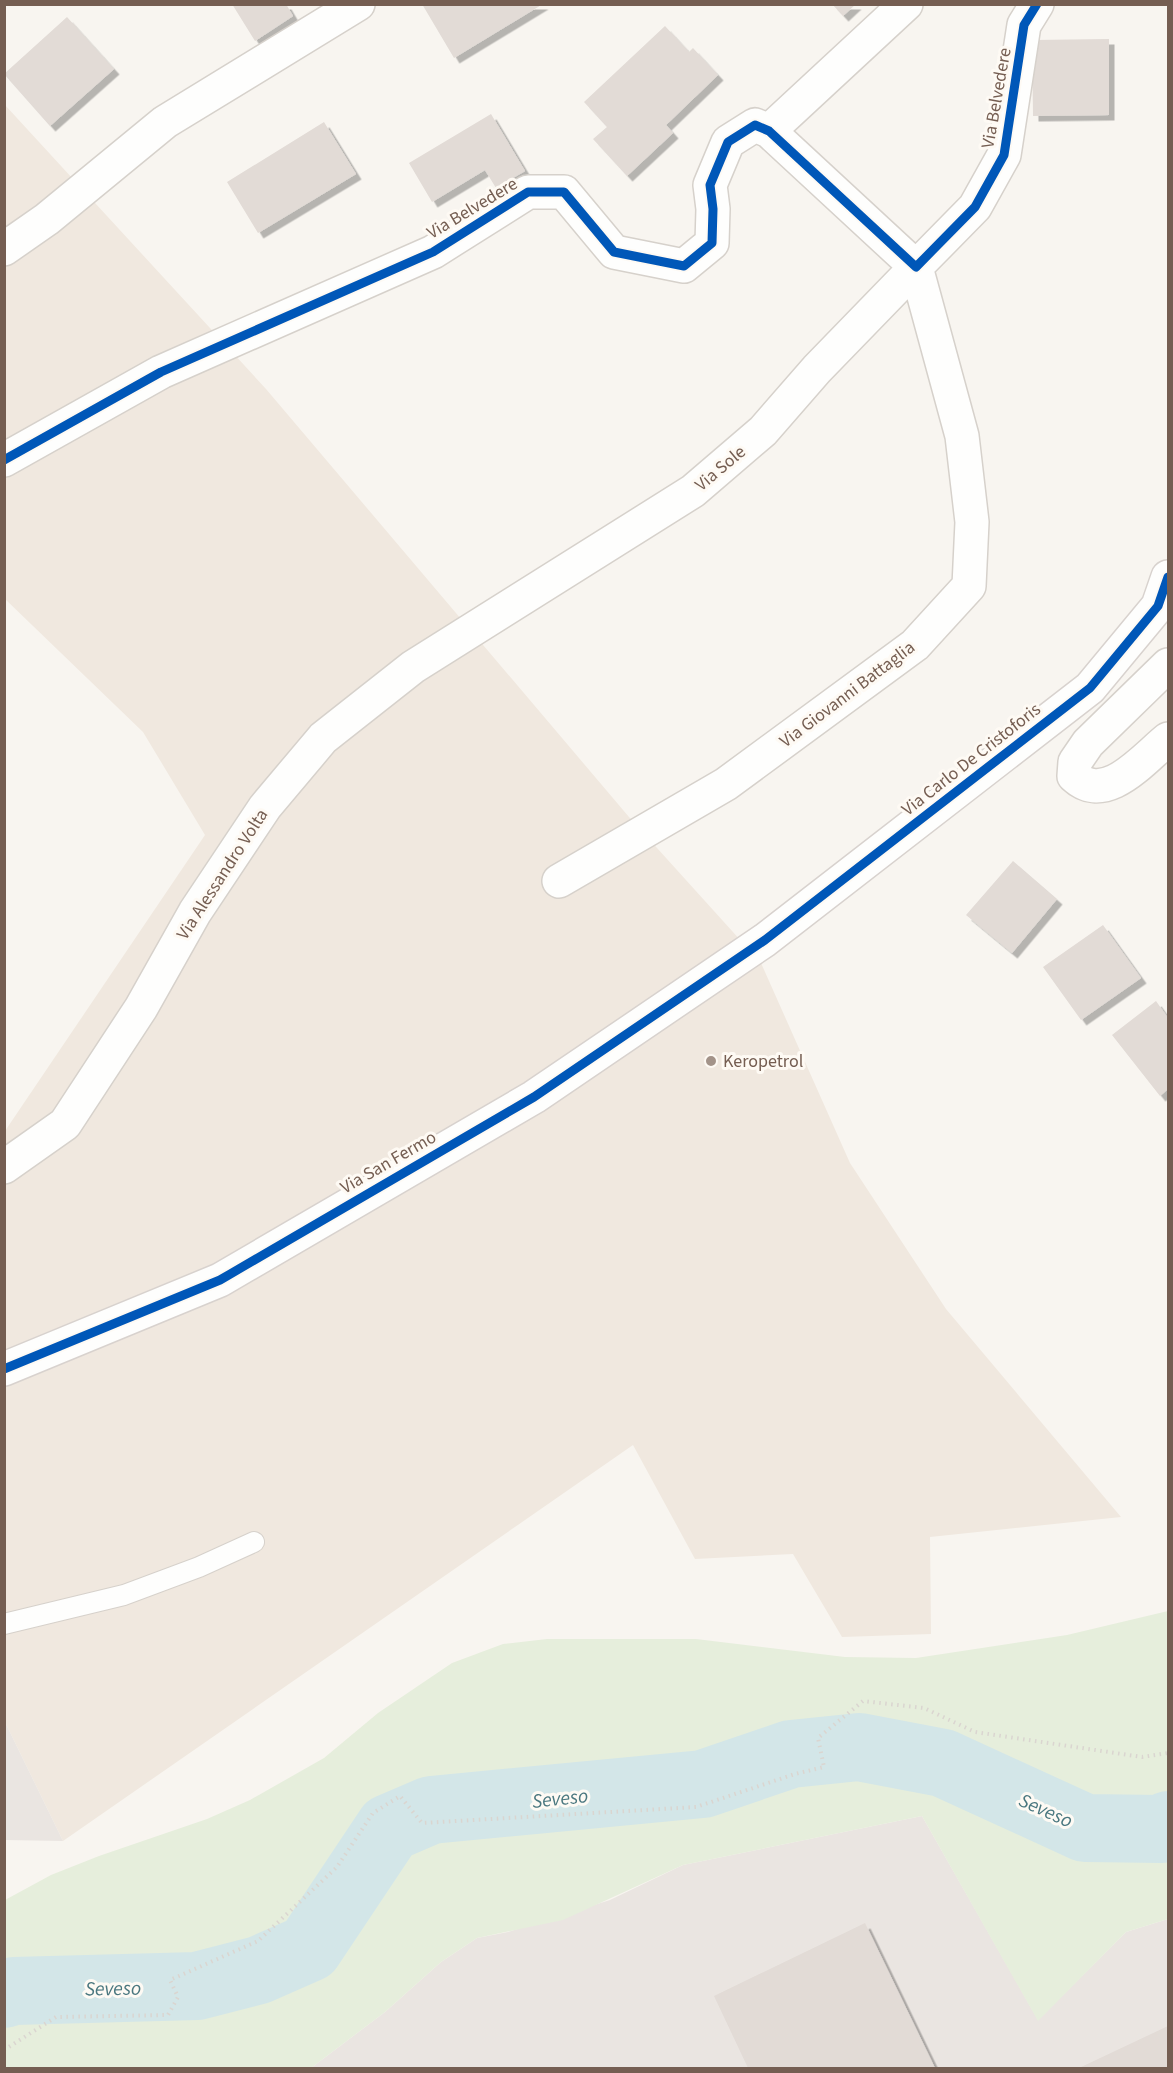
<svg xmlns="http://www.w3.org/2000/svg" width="1173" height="2073" viewBox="0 0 1173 2073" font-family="'Source Sans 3',sans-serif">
<defs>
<filter id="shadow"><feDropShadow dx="5.5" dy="5.5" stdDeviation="0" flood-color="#0004"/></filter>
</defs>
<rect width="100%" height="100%" fill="#f8f5f0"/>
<path fill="#f0e8df" d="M5 105 266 389 629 817 761 963 850 1163 946 1309 1121 1517 930 1537 931 1634 842 1637 793 1554 695 1559 633 1445 63 1841 5 1722V1131L205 835 143 732 5 599Z"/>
<path fill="#eae5e1" d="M4 1722H5L63 1841 5 1840Z
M922 1816 1038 2020 1126 1932 1168 1919V2068H311L385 2012 441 1962 477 1938 508 1932 610 1900 683 1865Z"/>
<path fill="#e6eedc" d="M1168 1611V1919L1126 1932 1038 2021 922 1816 683 1865 563 1920 477 1938 441 1962 385 2012 311 2068H5V1900L51 1875 99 1856 207 1819 250 1800 324 1758 378 1713 452 1663 503 1644 547 1639H696L845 1657 916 1658 1067 1635Z"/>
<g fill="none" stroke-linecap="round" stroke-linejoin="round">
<path stroke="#d3e6e8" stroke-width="68" d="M4 1994 14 1991 197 1986 259 1970 309 1948 389 1828 431 1810 703 1784 791 1754 859 1747 943 1763 1085 1828 1162 1829 1168 1825"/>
</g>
<path fill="#e2dbd6" filter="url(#shadow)" d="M232 4H286L293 16 255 41Z
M422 4H543L454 58Z
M832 4H856L843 16Z
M67 17 114 69 50 126 4 74Z
M665 26 689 52 693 48 718 75 666 125 673 133 627 176 593 139 607 127 584 102Z
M1109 39V115L1033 116 1032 40Z
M491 114 525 171 496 188 485 170 432 202 409 163Z
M324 122 356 174 258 233 227 182Z
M1013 861 1057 899 1012 953 966 915Z
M1103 925 1141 978 1081 1020 1043 967Z
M1156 1001 1168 1018V1089L1160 1096 1112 1035Z
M865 1923 935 2068H748L714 1996Z
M1168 2026V2068H1079Z"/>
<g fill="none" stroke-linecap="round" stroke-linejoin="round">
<g stroke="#d6d1cb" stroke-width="22">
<path id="service" d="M4 1624 124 1595 199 1567 254 1542"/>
</g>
<g stroke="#d6d1cb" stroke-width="36">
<path id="minor" d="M769 131 906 4
M4 249 47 219 165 122 358 4
M4 460 161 372 433 252 528 192H564L614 252 684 266 712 243 713 209 710 185 728 142 755 125 769 131 916 267 975 207 1004 155 1024 25 1037 4
M1168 665 1088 743 1075 762 1074 776C1106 806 1143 759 1168 739
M559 881 726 784 915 645 969 586 972 522 962 436 916 267
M4 1167 65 1124 141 1008 195 912 265 807 323 738 413 667 693 491 763 431 817 369 916 267"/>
</g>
<g stroke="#d8d2ce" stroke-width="36">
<path id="secondary" d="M4 1369 220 1280 534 1097 765 940 1090 688 1158 606 1168 577"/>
</g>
<path stroke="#dad5d0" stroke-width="4" stroke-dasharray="1.5 4.5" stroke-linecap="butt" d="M4 2050 56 2017 168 2015 178 1997 170 1980 258 1941 337 1867 373 1813 400 1796 422 1823 696 1807 795 1774 824 1767 818 1738 863 1701 924 1708 975 1732 1142 1757 1168 1753"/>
<use href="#service" stroke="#fefefd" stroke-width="20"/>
<use href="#minor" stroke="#fefefd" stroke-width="33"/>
<use href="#secondary" stroke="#fefefd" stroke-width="33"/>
<g stroke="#fefaf4" stroke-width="13">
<path id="cycleway" d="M4 460 161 372 433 252 528 192H564L614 252 684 266 712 243 713 209 710 185 728 142 755 125 769 131 916 267 975 207 1004 155 1024 25 1037 4
M4 1369 220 1280 534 1097 765 940 1090 688 1158 606 1168 577"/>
</g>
<use href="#cycleway" stroke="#0057b8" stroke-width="9"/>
</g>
<circle fill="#a39389" stroke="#fefaf4" stroke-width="2" cx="711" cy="1061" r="6"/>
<g text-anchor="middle" stroke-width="6" stroke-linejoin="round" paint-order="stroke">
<g font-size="18" fill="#755e52" stroke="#fefaf4">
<text transform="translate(996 98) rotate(-80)" y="6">Via Belvedere</text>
<text transform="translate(472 208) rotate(-31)" y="6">Via Belvedere</text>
<text transform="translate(720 468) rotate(-40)" y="6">Via Sole</text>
<text transform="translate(847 694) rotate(-37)" y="6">Via Giovanni Battaglia</text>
<text transform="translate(971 759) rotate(-38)" y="6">Via Carlo De Cristoforis</text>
<text transform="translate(222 874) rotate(-57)" y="6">Via Alessandro Volta</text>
<text transform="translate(388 1162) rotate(-30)" y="6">Via San Fermo</text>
</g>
<g font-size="18" fill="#755e52" stroke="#fefaf4" text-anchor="start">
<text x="723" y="1067">Keropetrol</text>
</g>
<g font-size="20" font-style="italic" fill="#4a777f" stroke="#fefaf4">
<text transform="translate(560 1798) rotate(-6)" y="7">Seveso</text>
<text transform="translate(1046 1810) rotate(24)" y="7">Seveso</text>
<text transform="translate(113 1988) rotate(-1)" y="7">Seveso</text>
</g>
</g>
<rect width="1173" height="2073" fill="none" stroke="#755e52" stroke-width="12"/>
</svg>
